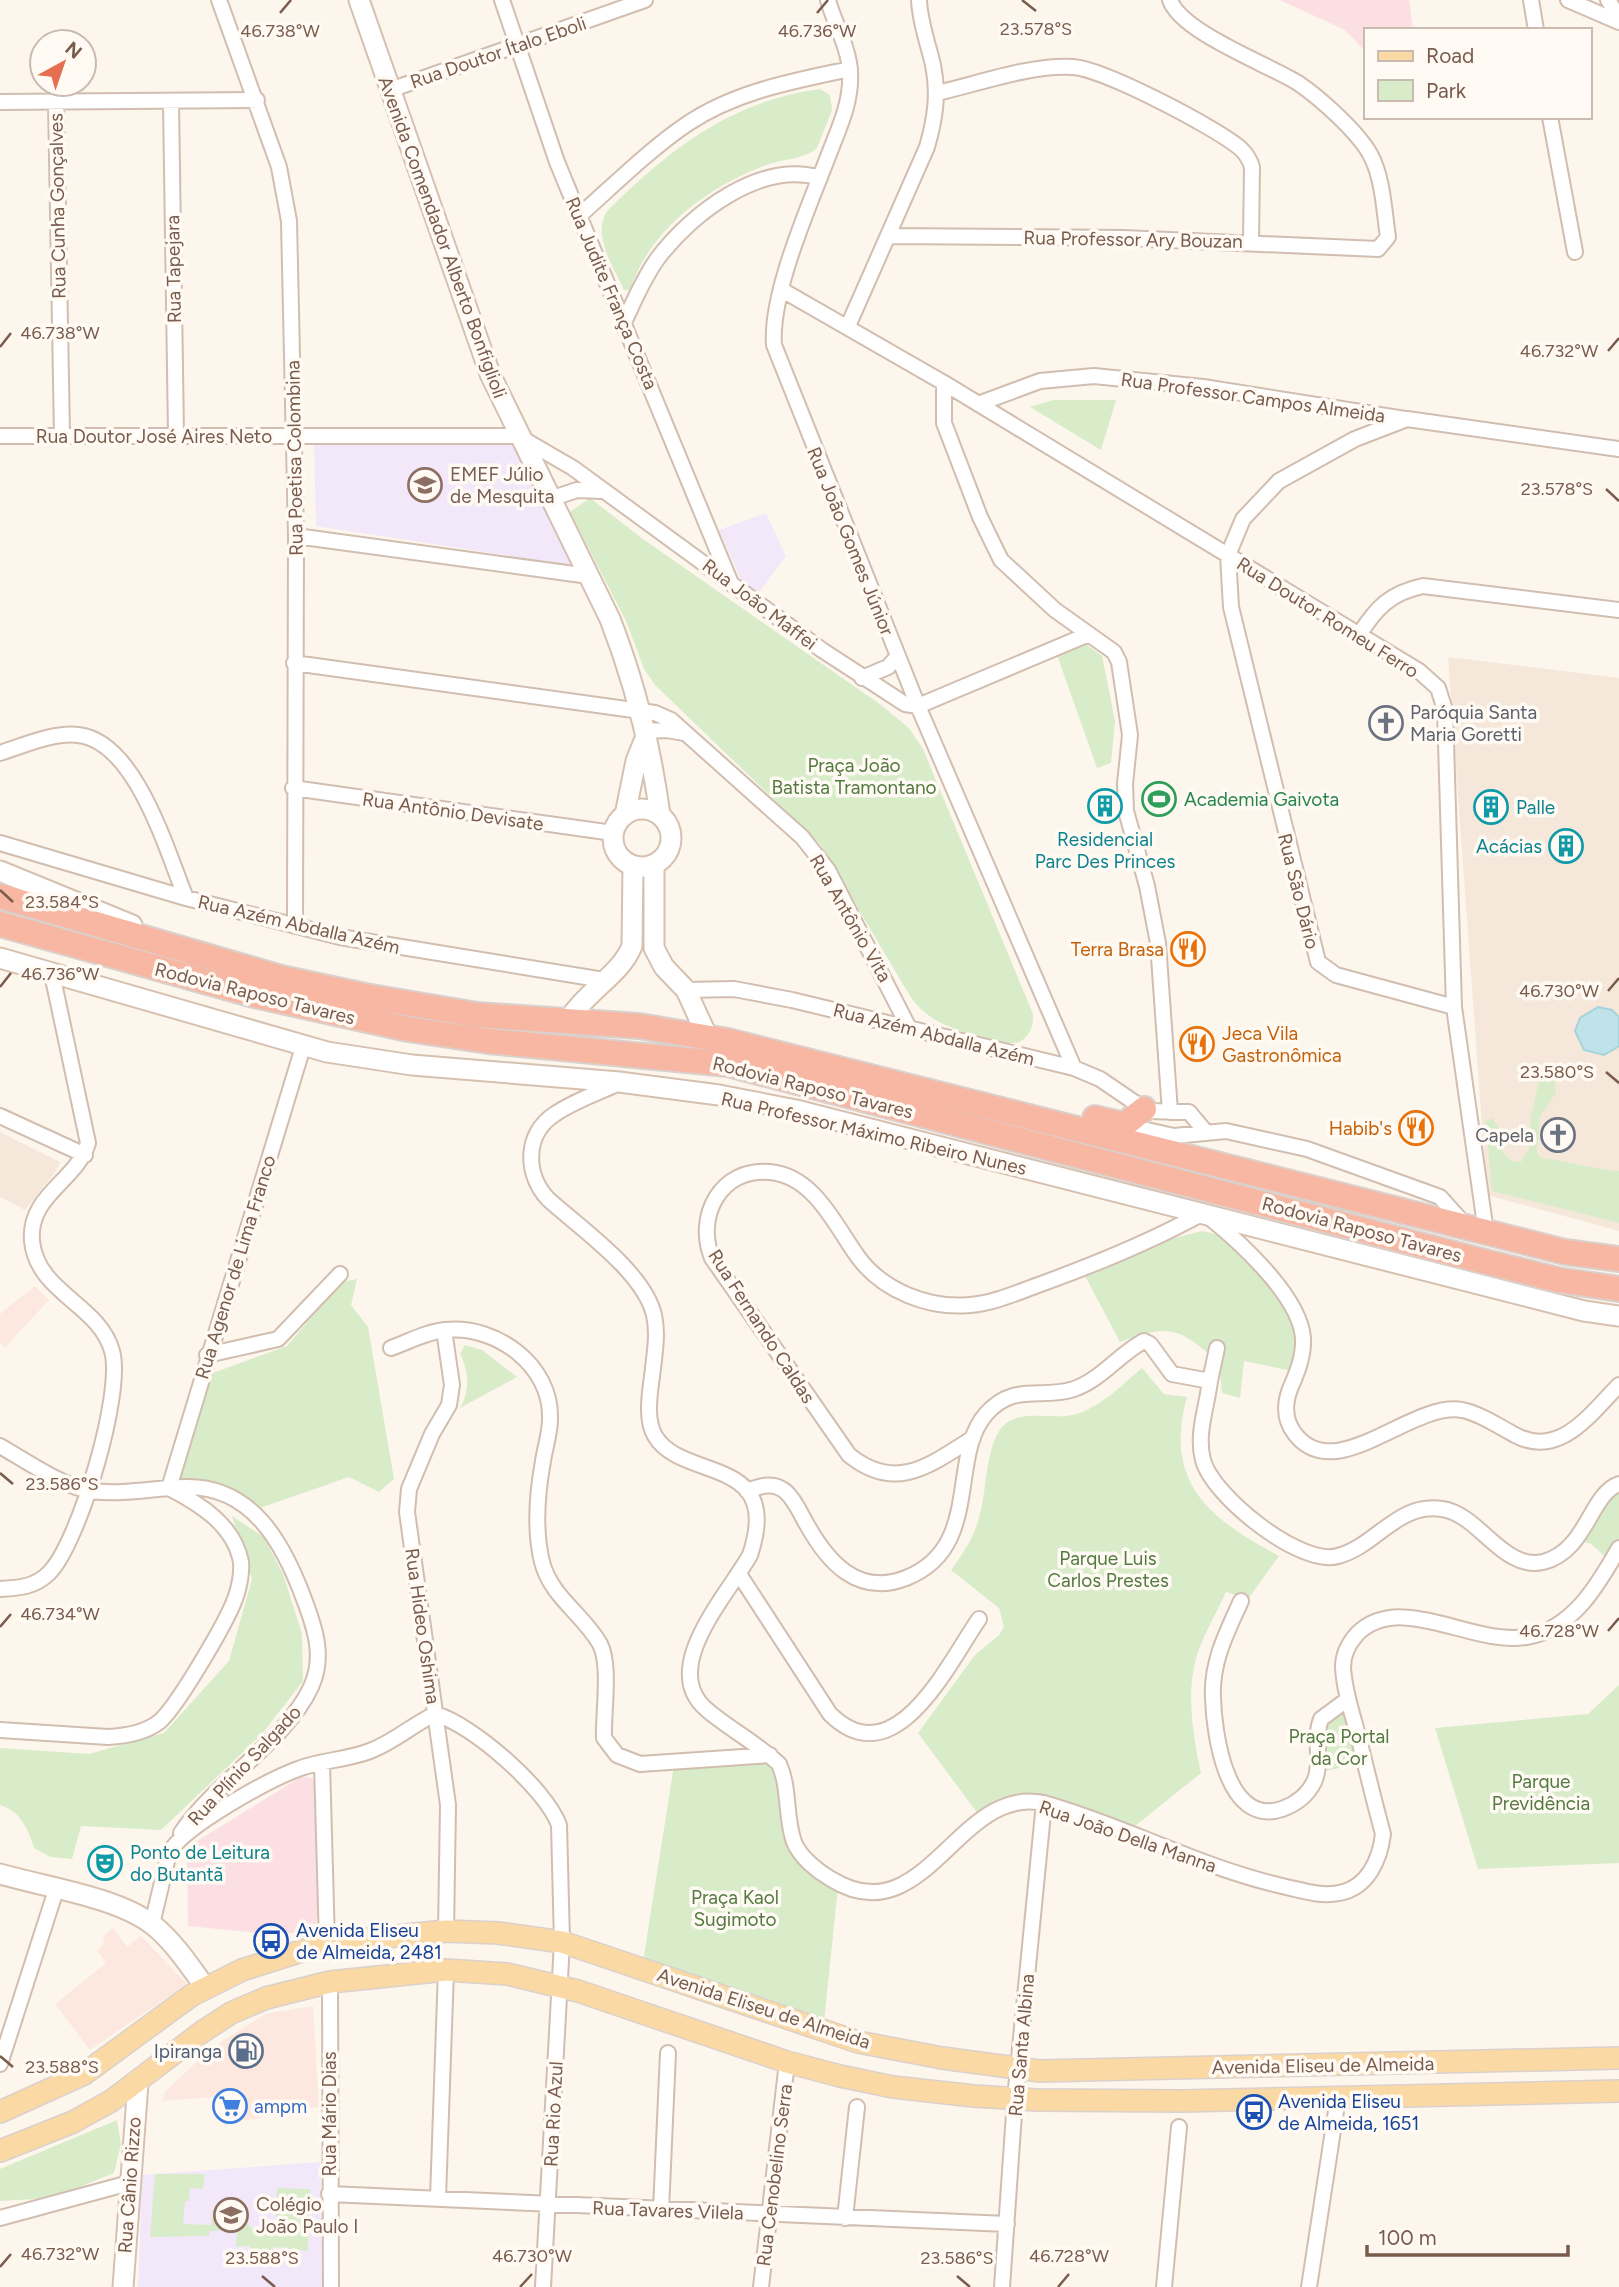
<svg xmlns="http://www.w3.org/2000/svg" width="1619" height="2287" viewBox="0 0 1619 2287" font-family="Figtree,sans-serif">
<rect width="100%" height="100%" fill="#fdf6ec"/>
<path fill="#f5e8da" d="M1448 657 1619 678V1231L1487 1195Z
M0 1132 60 1162 56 1171 25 1210 0 1197Z"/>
<path fill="#fde8e0" d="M35 1286 49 1300 5 1347 0 1343V1314Z
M113 1928 127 1947 141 1936 187 1984 90 2050 55 2004 106 1963 97 1950 104 1944 103 1937Z
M313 2006 319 2107 265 2112 260 2118 228 2122 226 2096 162 2101 165 2092 210 2049 265 2014Z"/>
<path fill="#f3e8fa" d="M314 442 515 443 574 566 316 526Z
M766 513 786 556 757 595 741 580 719 530Z
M320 2162 324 2287H138L142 2175Z"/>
<path fill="#fbdfe3" d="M1280 0H1409L1413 30H1365V51L1345 30Z
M301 1777 312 1778 322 1786 317 1924 292 1933 268 1934 188 1926 187 1856 194 1843Z"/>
<path fill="#d8ecc9" d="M820 89 830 95 832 110 817 148C805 159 782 159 766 165 708 187 650 229 630 290H624C613 266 591 234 608 210 670 149 731 101 820 89Z
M1053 400H1116L1101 450 1030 407Z
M590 498 643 539 881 705 909 728 923 749 1033 1014C1034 1025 1030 1037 1019 1042 1005 1048 947 1028 934 1019 924 1013 916 1005 910 996L820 844 655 685 644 669 626 621 570 512Z
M1086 644 1102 656 1115 721 1111 763 1097 768 1057 655Z
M1546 1079 1555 1082 1556 1093 1540 1116 1537 1152 1541 1158C1568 1161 1592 1169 1619 1171V1223L1492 1191 1486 1121 1492 1118 1498 1127 1503 1154 1513 1161 1521 1162 1529 1149 1531 1116 1539 1082Z
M1202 1231 1220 1235 1243 1254 1288 1311 1299 1332 1292 1371 1244 1361 1240 1398 1222 1393 1219 1363C1180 1328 1170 1323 1120 1342L1083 1272 1135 1248Z
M357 1279 351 1305 368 1327 394 1479 379 1492 349 1477 260 1508C235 1489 210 1475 179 1479L213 1373 287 1346 341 1282Z
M465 1345 482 1350 517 1377 460 1408C470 1391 469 1371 460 1354Z
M1142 1368 1164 1394 1187 1397C1163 1483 1210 1519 1279 1556L1248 1599 1226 1592C1217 1612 1205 1632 1198 1652 1185 1689 1193 1736 1201 1773L1125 1834 1038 1803 981 1818 918 1733 975 1655 999 1635 1004 1627 999 1608 951 1570C963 1554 974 1537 979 1518 987 1493 985 1443 1004 1425 1023 1408 1054 1421 1077 1414 1103 1405 1122 1385 1142 1368Z
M1619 1484V1548L1611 1562 1590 1543 1575 1542Z
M232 1516 264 1537 283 1574 302 1634 303 1681 262 1734 161 1830 81 1826 72 1859 51 1857 34 1848C28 1828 20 1811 0 1805V1748L89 1754 164 1733 229 1661 252 1579Z
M1619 1685V1863L1478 1869 1435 1728 1588 1714Z
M1349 1703 1365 1763 1319 1772V1726Z
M768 1758 778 1777 793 1849 838 1886 824 2022 643 1962 674 1765Z
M117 2120 121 2144 114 2173 53 2198 0 2201V2169Z
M155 2174H205L203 2189 190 2188 189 2201H185L183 2224 211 2225 213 2210 229 2211V2230L209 2231V2236L150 2237Z
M277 2188 310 2189 308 2251 274 2247 272 2256 250 2253V2246L236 2247 237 2224 246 2223 252 2228H275Z"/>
<path fill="#bfe3e8" stroke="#a5d3da" stroke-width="2" d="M1598 1007 1612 1010 1619 1017V1046L1604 1055 1584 1050 1575 1031 1580 1018Z"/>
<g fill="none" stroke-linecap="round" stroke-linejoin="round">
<g stroke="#d1beb0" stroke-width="18">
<path id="street" d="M219 0 279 167 289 221 296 536 295 926
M502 0 557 162 730 581
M828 0C834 23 849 47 850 72 852 101 839 128 829 154 810 204 770 293 774 345L918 706 1074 1068
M1531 0 1536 30
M1568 0 1619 22
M1608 0 1619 17
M390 90 645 0
M937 93C977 84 1032 64 1073 67 1104 69 1217 128 1241 149 1247 155 1250 160 1252 167L1251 241
M0 102 257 100
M56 102 62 436
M171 102 176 435
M1550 117 1575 252
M580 215C615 184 649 150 687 124 736 91 794 81 850 69
M888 236 1123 238 1378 249 1388 237C1384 211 1383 177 1370 154 1357 131 1320 98 1298 83 1267 64 1181 32 1170 0
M782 290 944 383 1419 671 1438 688 1445 710 1454 1007 1486 1232
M625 320C635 299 644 277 658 258 692 213 761 160 820 178
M848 326 927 147C935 119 939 94 933 65 928 43 920 23 919 0
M944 383V423L980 517 1001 560 1055 610 1114 652 1119 662 1130 735 1125 784 1126 811 1147 886 1158 943 1170 1112
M978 404 1040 381 1094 376 1203 387 1405 419
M0 436H518L573 468 822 650 905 704 918 706 1089 634
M550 499 577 490 602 491
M296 536 589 576
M1359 635C1376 608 1390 593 1423 586L1619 610
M294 663 655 713 671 720 802 837 828 870 908 1026
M862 678 888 667 898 656
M644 731 667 730 684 733
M0 753C22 746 54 732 78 735 136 741 167 852 186 898
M293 788 613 833
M0 843 186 898 340 937 604 980
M686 990 734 989 792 1000 1074 1068 1100 1079 1147 1111 1189 1112 1205 1131
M1454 1007 1336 975 1318 962 1231 607 1228 555 1243 519 1279 481 1355 439 1407 419 1619 449
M619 1083C598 1093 574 1101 555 1114 524 1134 525 1174 548 1199 580 1228 644 1272 654 1315 658 1333 655 1350 653 1368 651 1388 644 1417 655 1436 682 1482 784 1454 750 1555 727 1596 659 1668 706 1709 729 1729 757 1743 779 1764 790 1788 785 1817 794 1842 800 1857 817 1871 831 1879 926 1938 959 1780 1047 1804 1127 1827 1200 1867 1282 1886 1301 1890 1320 1897 1339 1893 1368 1888 1380 1859 1383 1834 1374 1801 1366 1768 1358 1735 1352 1713 1344 1690 1343 1667 1343 1655 1349 1643 1357 1634 1400 1591 1472 1646 1526 1637 1572 1630 1598 1585 1619 1548
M0 1116 85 1155
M1124 1125 1174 1136 1226 1131 1307 1149 1440 1197 1467 1227
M1210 1218C1241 1243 1300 1297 1303 1338 1304 1356 1297 1373 1290 1389 1284 1405 1284 1420 1295 1434 1336 1487 1411 1401 1462 1410 1481 1414 1498 1426 1515 1435 1560 1459 1590 1414 1619 1385
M444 1330 452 1385 449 1405 432 1434 409 1489 407 1512 448 1805 446 1931
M391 1348C408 1342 428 1331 446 1330 497 1325 552 1366 550 1419 550 1433 545 1448 543 1461 537 1494 534 1529 542 1562 551 1597 583 1614 600 1644 611 1665 603 1713 604 1738L617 1755 640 1764 770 1755
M207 1355 278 1339 340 1274
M1210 1381 1217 1348
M973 1438C930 1465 896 1493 849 1455L712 1258C695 1216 721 1167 770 1172 814 1176 835 1225 858 1257 883 1291 929 1309 970 1305 995 1303 1018 1292 1041 1284 1096 1264 1150 1242 1201 1214
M0 1446C25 1460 63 1487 91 1491 122 1495 155 1488 186 1487 253 1486 284 1545 304 1599 315 1628 325 1657 311 1687 286 1741 216 1781 181 1833
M747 1491C760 1486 774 1481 786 1492 795 1500 800 1513 806 1523 827 1561 857 1597 906 1578 983 1548 948 1457 986 1414 1014 1382 1041 1400 1074 1389 1102 1379 1119 1354 1144 1341L1150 1344 1172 1374 1210 1381C1207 1407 1196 1434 1203 1460 1212 1496 1301 1567 1338 1556 1376 1546 1398 1502 1442 1509 1479 1514 1503 1571 1543 1562 1587 1551 1590 1494 1619 1484
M739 1574 830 1714C895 1778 948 1664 979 1619
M0 1589C19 1588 35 1587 49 1573 79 1543 124 1392 112 1351 99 1304 37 1293 32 1241 28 1195 77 1181 88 1143L52 974
M1241 1601C1227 1632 1211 1662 1213 1698 1214 1732 1226 1828 1282 1809 1296 1804 1307 1796 1314 1782 1323 1763 1313 1738 1321 1719L1348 1699
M0 1730 108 1737C125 1736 145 1733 159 1722 177 1707 226 1623 235 1599 239 1589 242 1573 241 1562 234 1525 200 1504 169 1488L303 1047
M322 1763 327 1943
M152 1924 169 1853C183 1827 268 1780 298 1769 321 1760 347 1760 370 1751 394 1742 412 1725 435 1714 472 1724 546 1789 559 1825L562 1942 543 2287
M330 1982 331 2287
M0 2064 56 1890
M329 2194 1007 2224
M438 2198 446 1970
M661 2210 668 2053
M0 2218 129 2183
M845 2218 857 2107
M761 2287 787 2062
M1002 2287 1015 2099 1044 1803
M1164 2287 1179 2127
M1309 2287 1338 2098"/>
</g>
<g stroke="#d6c0b0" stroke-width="23">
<path id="secondary" d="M359 0 490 374 610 619C635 683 651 748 660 815
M613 838a29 29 0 1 1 58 0a29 29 0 1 1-58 0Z
M625 815 636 761 644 741
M654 865V948L664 967 686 990 708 1038
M0 871 132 925
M0 958 327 1052 412 1065 619 1082 719 1095 796 1110 1584 1311 1619 1316
M569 1019C588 990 621 974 632 946L633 866
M0 1874C45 1887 117 1897 153 1925 174 1942 189 1965 205 1987
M123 2287 138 2083"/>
</g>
<g stroke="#dad1cd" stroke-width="24">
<path id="primary" d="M0 2112 84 2074 192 1995 242 1970 327 1943 446 1931 498 1933 562 1942 858 2042 942 2058 1040 2071 1619 2058
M0 2151 73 2122 111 2101 202 2032 231 2013 266 1998 330 1982 446 1970 507 1974 578 1991 787 2062 840 2076 893 2087 974 2096 1037 2100 1182 2101 1619 2091"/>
</g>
<g stroke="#dad1cd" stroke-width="28">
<path id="highway" d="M0 896 281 978 365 996 477 1015 639 1026 728 1041 1565 1252 1619 1259
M0 924 254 995 408 1029 488 1041 728 1064 1482 1261 1558 1280 1619 1289
M1095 1118 1124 1125 1144 1109"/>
</g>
<use href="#street" stroke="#fff" stroke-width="14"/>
<use href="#secondary" stroke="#fff" stroke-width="19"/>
<use href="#primary" stroke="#fbd9a5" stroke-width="21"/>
<use href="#highway" stroke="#f7b7a3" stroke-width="24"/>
</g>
<path fill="none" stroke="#7a5c4d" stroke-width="2.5" d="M1022 0 1036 11M280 13 291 0M817 13 828 0M0 347 11 333M1608 351 1619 338M1606 489 1619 501M0 890 13 902M0 987 11 973M1608 991 1619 978M1606 1072 1619 1083M0 1473 13 1484M0 1627 11 1614M1608 1631 1619 1618M0 2056 13 2067M0 2267 11 2254M262 2276 275 2287M957 2276 970 2287M520 2287 532 2274M1058 2287 1069 2274"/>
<defs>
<g id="school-ring" transform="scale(1.75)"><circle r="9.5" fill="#fffaf3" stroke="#8d6e63" stroke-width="1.5"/><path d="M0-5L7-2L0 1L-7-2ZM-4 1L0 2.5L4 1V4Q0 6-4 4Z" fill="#8d6e63"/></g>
<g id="church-ring" transform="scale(1.75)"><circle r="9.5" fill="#fffaf3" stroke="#6b7280" stroke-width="1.5"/><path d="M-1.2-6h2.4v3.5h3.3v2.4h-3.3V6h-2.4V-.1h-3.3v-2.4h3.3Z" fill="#6b7280"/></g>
<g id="stadium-ring" transform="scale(1.75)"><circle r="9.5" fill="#fffaf3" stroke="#2e9e5b" stroke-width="1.5"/><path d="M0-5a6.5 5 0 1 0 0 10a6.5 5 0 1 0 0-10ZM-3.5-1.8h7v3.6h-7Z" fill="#2e9e5b"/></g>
<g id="building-ring" transform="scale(1.75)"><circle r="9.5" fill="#fffaf3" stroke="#0f9aa8" stroke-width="1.5"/><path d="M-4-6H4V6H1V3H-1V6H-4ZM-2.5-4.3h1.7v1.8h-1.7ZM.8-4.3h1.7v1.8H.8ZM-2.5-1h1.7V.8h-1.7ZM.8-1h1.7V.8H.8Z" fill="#0f9aa8"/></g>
<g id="restaurant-ring" transform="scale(1.75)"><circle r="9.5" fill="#fffaf3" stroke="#e8710a" stroke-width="1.5"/><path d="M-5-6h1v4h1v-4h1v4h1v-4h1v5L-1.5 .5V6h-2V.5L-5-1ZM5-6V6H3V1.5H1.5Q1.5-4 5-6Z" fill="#e8710a"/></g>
<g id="theatre-ring" transform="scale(1.75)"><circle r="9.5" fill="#fffaf3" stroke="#0f9aa8" stroke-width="1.5"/><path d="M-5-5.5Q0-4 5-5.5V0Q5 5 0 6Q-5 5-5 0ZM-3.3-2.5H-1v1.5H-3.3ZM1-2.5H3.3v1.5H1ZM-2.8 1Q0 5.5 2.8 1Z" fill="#0f9aa8"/></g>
<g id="bus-ring" transform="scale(1.75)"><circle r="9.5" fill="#fffaf3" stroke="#1a4fb4" stroke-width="1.5"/><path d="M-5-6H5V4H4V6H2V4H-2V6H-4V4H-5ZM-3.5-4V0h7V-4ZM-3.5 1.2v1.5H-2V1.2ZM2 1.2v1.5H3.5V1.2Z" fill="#1a4fb4"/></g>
<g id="fuel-ring" transform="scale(1.75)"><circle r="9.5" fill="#fffaf3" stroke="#5c6f8a" stroke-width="1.5"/><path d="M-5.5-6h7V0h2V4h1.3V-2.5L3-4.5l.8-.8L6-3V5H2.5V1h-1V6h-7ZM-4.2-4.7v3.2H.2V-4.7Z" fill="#5c6f8a"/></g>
<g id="supermarket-ring" transform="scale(1.75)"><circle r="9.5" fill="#fffaf3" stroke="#3f7fe0" stroke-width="1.5"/><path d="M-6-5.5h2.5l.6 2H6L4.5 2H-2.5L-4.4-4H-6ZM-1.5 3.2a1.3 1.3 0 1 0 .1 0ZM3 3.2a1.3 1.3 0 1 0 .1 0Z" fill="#3f7fe0"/></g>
</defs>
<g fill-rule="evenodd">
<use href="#school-ring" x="425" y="485"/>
<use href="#church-ring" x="1386" y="723"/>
<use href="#stadium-ring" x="1159" y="799"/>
<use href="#building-ring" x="1105" y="806"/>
<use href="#building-ring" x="1491" y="807"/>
<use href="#building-ring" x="1566" y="846"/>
<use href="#restaurant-ring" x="1188" y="949"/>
<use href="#restaurant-ring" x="1197" y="1044"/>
<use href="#restaurant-ring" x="1416" y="1128"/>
<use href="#church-ring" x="1558" y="1135"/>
<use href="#theatre-ring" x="105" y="1863"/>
<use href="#bus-ring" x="271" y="1941"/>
<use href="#fuel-ring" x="246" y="2051"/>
<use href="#supermarket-ring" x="230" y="2106"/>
<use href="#bus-ring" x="1254" y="2112"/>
<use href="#school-ring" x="231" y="2215"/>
</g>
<g text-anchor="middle" stroke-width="7" stroke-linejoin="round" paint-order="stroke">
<g font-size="19" fill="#7a5c4d" stroke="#fffaf3">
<text transform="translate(498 52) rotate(-19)" y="7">Rua Doutor Ítalo Eboli</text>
<text transform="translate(57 206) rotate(-91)" y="7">Rua Cunha Gonçalves</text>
<text transform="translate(443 237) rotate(70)" y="7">Avenida Comendador Alberto Bonfiglioli</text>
<text transform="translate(1133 239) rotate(1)" y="7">Rua Professor Ary Bouzan</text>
<text transform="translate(173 269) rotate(-91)" y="7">Rua Tapejara</text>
<text transform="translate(612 293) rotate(67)" y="7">Rua Judite França Costa</text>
<text transform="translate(1253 397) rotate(8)" y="7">Rua Professor Campos Almeida</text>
<text x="154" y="443">Rua Doutor José Aires Neto</text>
<text transform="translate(294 458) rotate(-91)" y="7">Rua Poetisa Colombina</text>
<text transform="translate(851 541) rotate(68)" y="7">Rua João Gomes Júnior</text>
<text transform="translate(760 604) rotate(37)" y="7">Rua João Maffei</text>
<text transform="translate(1328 617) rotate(32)" y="7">Rua Doutor Romeu Ferro</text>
<text transform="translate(453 811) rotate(8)" y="7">Rua Antônio Devisate</text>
<text transform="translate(1299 891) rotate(76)" y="7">Rua São Dário</text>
<text transform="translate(851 918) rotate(60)" y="7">Rua Antônio Vita</text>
<text transform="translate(299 924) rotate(13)" y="7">Rua Azém Abdalla Azém</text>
<text transform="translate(255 993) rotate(14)" y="7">Rodovia Raposo Tavares</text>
<text transform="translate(934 1034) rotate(14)" y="7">Rua Azém Abdalla Azém</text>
<text transform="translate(813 1087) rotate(14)" y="7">Rodovia Raposo Tavares</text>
<text transform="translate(874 1133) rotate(13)" y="7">Rua Professor Máximo Ribeiro Nunes</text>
<text transform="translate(1362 1229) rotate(15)" y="7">Rodovia Raposo Tavares</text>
<text transform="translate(235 1267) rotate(-73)" y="7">Rua Agenor de Lima Franco</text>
<text transform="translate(762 1326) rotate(57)" y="7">Rua Fernando Caldas</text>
<text transform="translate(423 1626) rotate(82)" y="7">Rua Hideo Oshima</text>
<text transform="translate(244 1765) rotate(-47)" y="7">Rua Plínio Salgado</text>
<text transform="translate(1128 1836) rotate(19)" y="7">Rua João Della Manna</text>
<text transform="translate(764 2008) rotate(18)" y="7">Avenida Eliseu de Almeida</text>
<text transform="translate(1021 2045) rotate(-85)" y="7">Rua Santa Albina</text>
<text transform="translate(1323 2065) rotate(-1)" y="7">Avenida Eliseu de Almeida</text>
<text transform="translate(329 2114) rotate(-90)" y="7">Rua Mário Dias</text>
<text transform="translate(553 2114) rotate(-87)" y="7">Rua Rio Azul</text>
<text transform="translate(774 2175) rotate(-83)" y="7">Rua Cenobelino Serra</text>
<text transform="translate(129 2185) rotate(-86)" y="7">Rua Cânio Rizzo</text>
<text transform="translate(668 2210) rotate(2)" y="7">Rua Tavares Vilela</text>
</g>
<g font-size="19" fill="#785e54" stroke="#fffaf3" text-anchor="start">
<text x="450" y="481">EMEF Júlio<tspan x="450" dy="22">de Mesquita</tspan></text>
<text x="256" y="2211">Colégio<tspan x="256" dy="22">João Paulo I</tspan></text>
</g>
<g font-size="19" fill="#5b616d" stroke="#fffaf3" text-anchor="start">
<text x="1410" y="719">Paróquia Santa<tspan x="1410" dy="22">Maria Goretti</tspan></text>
<text x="1534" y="1142" text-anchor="end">Capela</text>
</g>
<g font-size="19" fill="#537a41" stroke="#fffaf3">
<text x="854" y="772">Praça João<tspan x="854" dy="22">Batista Tramontano</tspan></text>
<text x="1108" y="1565">Parque Luis<tspan x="1108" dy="22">Carlos Prestes</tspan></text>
<text x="1339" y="1743">Praça Portal<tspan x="1339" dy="22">da Cor</tspan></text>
<text x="1541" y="1788">Parque<tspan x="1541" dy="22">Previdência</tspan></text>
<text x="735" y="1904">Praça Kaol<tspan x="735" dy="22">Sugimoto</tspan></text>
</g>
<g font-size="19" fill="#27864d" stroke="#fffaf3" text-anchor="start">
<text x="1184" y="806">Academia Gaivota</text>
</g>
<g font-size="19" fill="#0d838f" stroke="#fffaf3" text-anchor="start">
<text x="1516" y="814">Palle</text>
<text x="1105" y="846" text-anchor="middle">Residencial<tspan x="1105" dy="22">Parc Des Princes</tspan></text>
<text x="1542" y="853" text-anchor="end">Acácias</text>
<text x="130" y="1859">Ponto de Leitura<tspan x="130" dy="22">do Butantã</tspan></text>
</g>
<g font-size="19" fill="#c56008" stroke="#fffaf3" text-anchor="end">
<text x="1164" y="956">Terra Brasa</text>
<text x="1222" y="1040" text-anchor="start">Jeca Vila<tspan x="1222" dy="22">Gastronômica</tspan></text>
<text x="1392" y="1135">Habib's</text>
</g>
<g font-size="19" fill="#164399" stroke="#fffaf3" text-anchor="start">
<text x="296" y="1937">Avenida Eliseu<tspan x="296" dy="22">de Almeida, 2481</tspan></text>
<text x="1278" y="2108">Avenida Eliseu<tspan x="1278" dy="22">de Almeida, 1651</tspan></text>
</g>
<g font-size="19" fill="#4e5e75" stroke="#fffaf3" text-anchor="end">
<text x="222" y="2058">Ipiranga</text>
</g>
<g font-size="19" fill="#366cbe" stroke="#fffaf3" text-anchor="start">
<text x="254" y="2113">ampm</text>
</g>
</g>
<g font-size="18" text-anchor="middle" fill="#7a5c4d" stroke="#fffaf3" stroke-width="7" stroke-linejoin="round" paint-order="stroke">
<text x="1036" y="35">23.578°S</text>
<text x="280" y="37">46.738°W</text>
<text x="817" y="37">46.736°W</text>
<text x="60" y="339">46.738°W</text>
<text x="1559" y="357">46.732°W</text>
<text x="1557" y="495">23.578°S</text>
<text x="62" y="908">23.584°S</text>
<text x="60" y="980">46.736°W</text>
<text x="1559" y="997">46.730°W</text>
<text x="1557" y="1078">23.580°S</text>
<text x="62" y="1490">23.586°S</text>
<text x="60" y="1620">46.734°W</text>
<text x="1559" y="1637">46.728°W</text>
<text x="62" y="2073">23.588°S</text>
<text x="60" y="2260">46.732°W</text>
<text x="532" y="2262">46.730°W</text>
<text x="1069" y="2262">46.728°W</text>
<text x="262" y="2264">23.588°S</text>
<text x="957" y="2264">23.586°S</text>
</g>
<rect x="1364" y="28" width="228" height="91" fill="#fffaf3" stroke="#cabbb1" stroke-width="2"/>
<rect x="1378" y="51" width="35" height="10" fill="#fbd9a5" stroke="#cabbb1" stroke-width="2"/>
<text x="1426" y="63" font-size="21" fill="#7a5c4d">Road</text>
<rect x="1378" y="80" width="35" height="21" fill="#d8ecc9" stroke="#cabbb1" stroke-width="2"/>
<text x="1426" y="98" font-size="21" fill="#7a5c4d">Park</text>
<g transform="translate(63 63) rotate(40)"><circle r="33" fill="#fffaf3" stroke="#cabbb1" stroke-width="2"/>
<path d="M0-5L12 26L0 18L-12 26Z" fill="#e76f51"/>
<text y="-10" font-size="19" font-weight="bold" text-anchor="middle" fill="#7a5c4d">N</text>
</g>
<path d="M1367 2245v10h201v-10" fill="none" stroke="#7a5c4d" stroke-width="3.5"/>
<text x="1378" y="2245" font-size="21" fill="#7a5c4d" stroke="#fffaf3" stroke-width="5" paint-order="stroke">100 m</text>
</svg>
